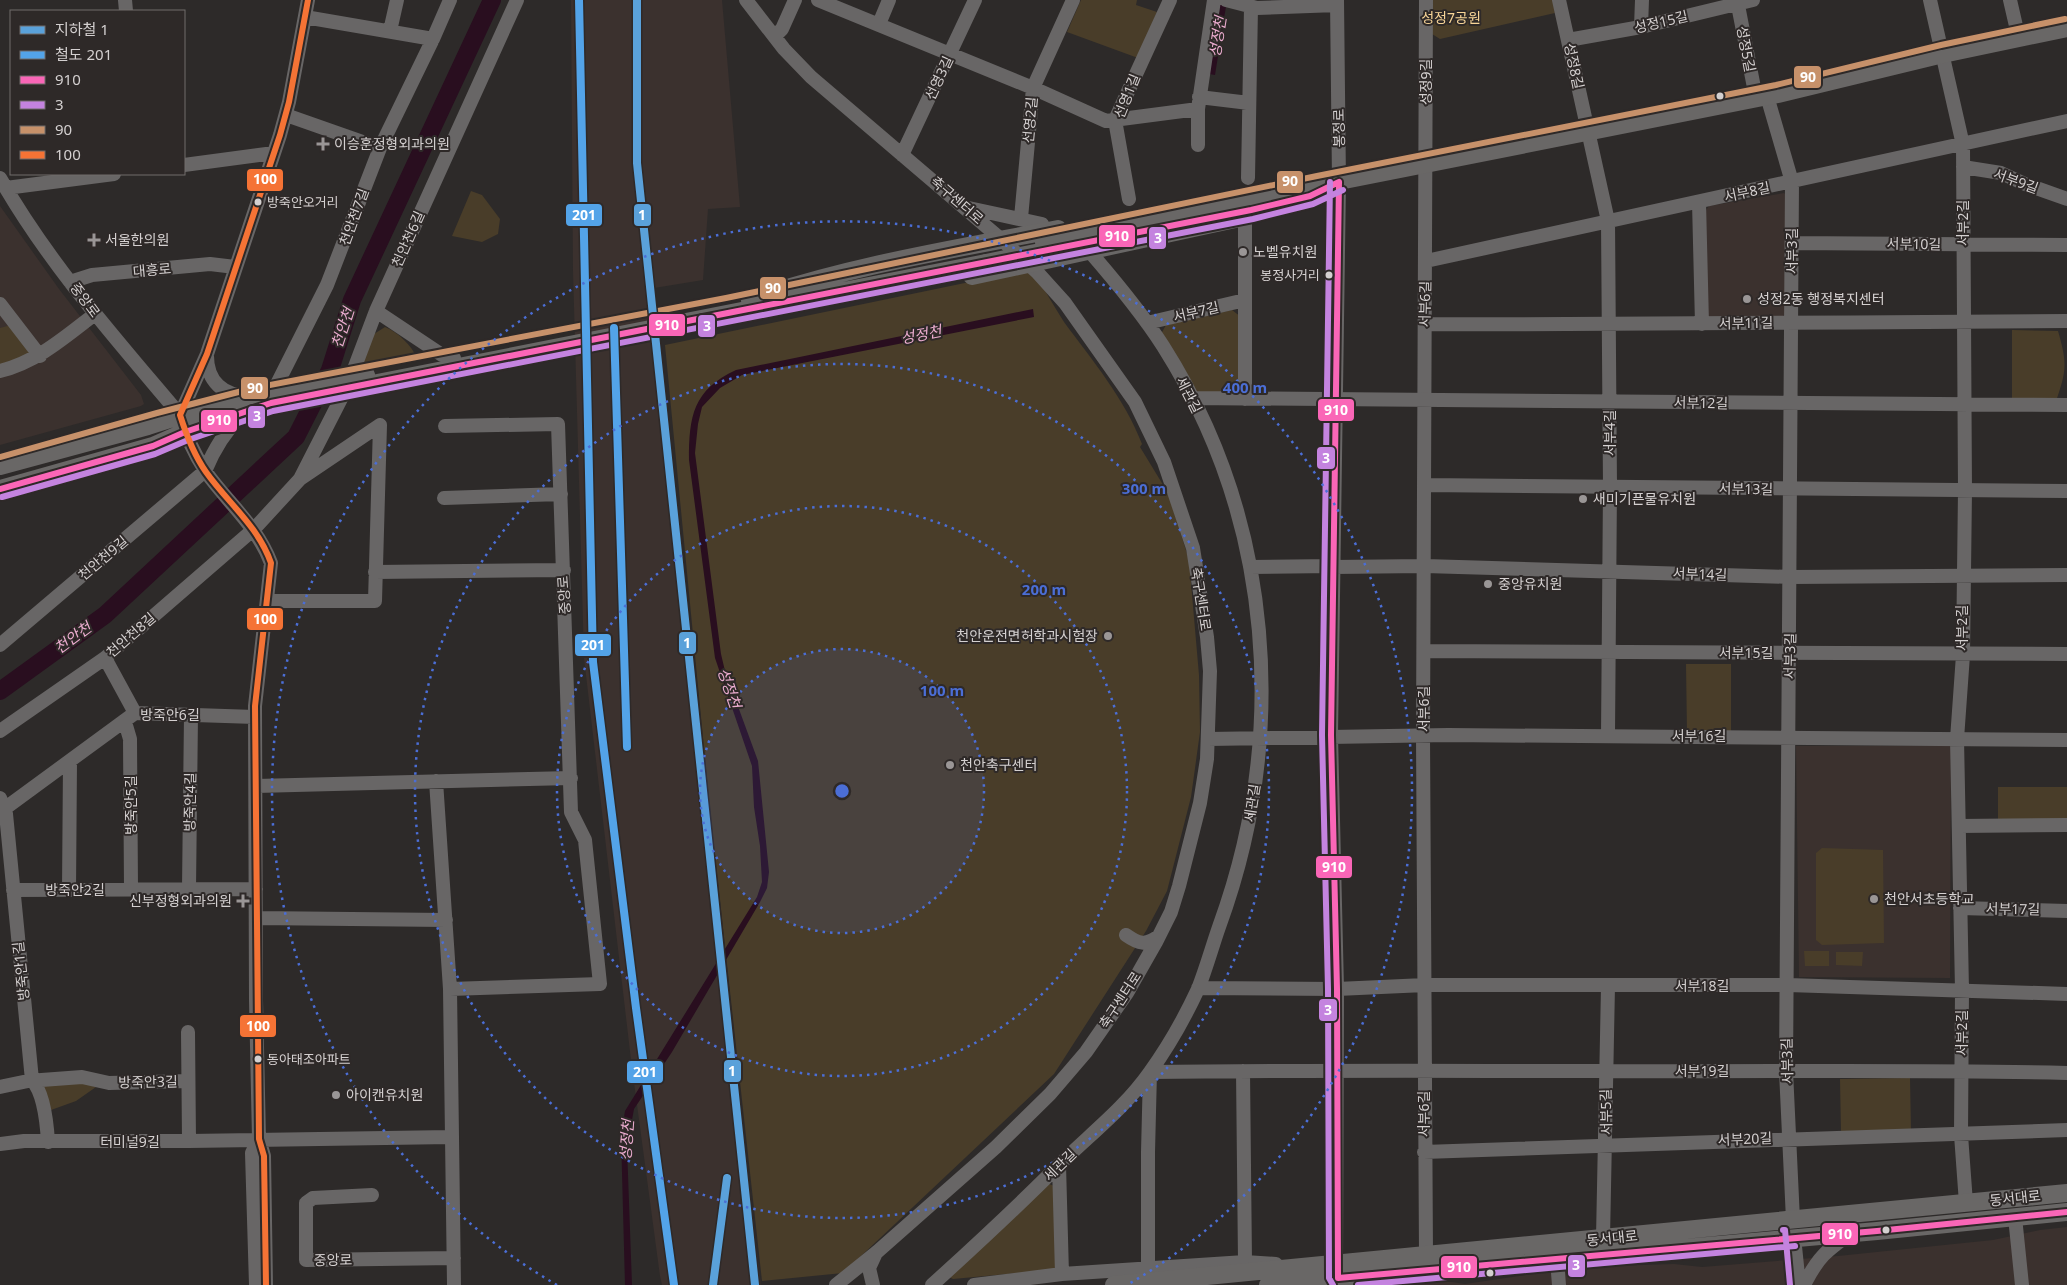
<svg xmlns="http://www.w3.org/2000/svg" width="2067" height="1285" viewBox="0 0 2067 1285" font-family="'Noto Sans','Noto Sans KR',sans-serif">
<rect width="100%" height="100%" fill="#2d2a29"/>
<path fill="#3b312e" d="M571 0H722L740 207 708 209 703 280 654 288 723 960 761 1285H662L660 1276 631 1060 584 658 573 271Z
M1784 193 1788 197 1787 312 1782 317 1710 319 1707 314 1703 214 1709 206Z
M0 206 59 289 141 395 144 404 141 406 0 445Z
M1796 746H1951L1950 978 1799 977Z
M2067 1227V1285H1400L1445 1281 1465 1284 1581 1267 1674 1264 1702 1267 1838 1256 1993 1240 2040 1230Z"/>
<path fill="#493d29" d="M1081 0H1137L1136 5 1157 12 1138 58 1067 32Z
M1433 0H1553L1555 13 1440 39 1432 34Z
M471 191 482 195 500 219 498 234 482 242 452 236Z
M1033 269C1043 287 1053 305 1064 322 1092 360 1125 399 1142 444L1140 447 1168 493 1189 560 1199 675 1200 732 1191 797 1167 891 1146 931 1054 1074 843 1273 762 1281 710 810 665 345Z
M1232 310 1241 317 1240 390 1234 394 1197 393 1161 334 1166 325Z
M11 325 32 354 0 366V328Z
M385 327C398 332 412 346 417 358L412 362 363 371 360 369 374 334Z
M2012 330 2058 331C2067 362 2067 370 2056 401L2012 400Z
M1686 664H1731V733H1687Z
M1998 787H2067V821L1998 822Z
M1822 848 1883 850 1884 943 1822 945 1816 940V853Z
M1804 951H1829V966H1805Z
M1836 952H1863L1862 966 1836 965Z
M1910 1078 1911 1132 1841 1133 1840 1079Z
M82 1082 96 1087 76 1101 51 1110 43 1086Z
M1047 1183 1054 1186 1056 1268 1052 1270 953 1279 949 1277Z"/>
<path fill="#290e1f" d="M1221 0H1227L1215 75 1209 74Z
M1033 309 1034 317 742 375 720 388 702 407 698 424 695 453 721 654 725 671 758 761 769 872 767 888 760 902 672 1052 634 1109 627 1147 632 1285H625L621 1135 625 1111 757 897 762 882 760 846 754 807 752 766 715 658 689 460C689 416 693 390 736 370Z"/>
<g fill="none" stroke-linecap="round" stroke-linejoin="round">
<path stroke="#290e1f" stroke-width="18" d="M0 691 105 615 296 437 330 370 352 300 492 0"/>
<path stroke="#686666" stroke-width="14" d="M125 0 126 11
M746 0 784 49 811 77 1002 240 1037 272 1065 303 1135 402 1164 462 1193 548 1207 637 1210 671 1207 759 1200 803 1179 886 1171 912 1156 942 1127 993 1086 1052 1050 1094 996 1147 877 1252 836 1285
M818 0 1033 88 1106 121 1198 109
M1226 0 1257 8 1337 5
M1426 0 1423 735 1426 1255
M1559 0 1608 221 1610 487 1608 735
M1737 0 1756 98
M1930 0 1963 145 1965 490 1963 655 1957 739 1962 990 1961 1135 1966 1203
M2010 0 2019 39
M305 17 433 39
M879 24 889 0
M1641 27 1642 0
M390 31 397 0
M775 36 782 29 795 0
M1568 40 1641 27 1753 0
M1767 96 1792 182 1786 1071 1793 1220
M1199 97 1249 103
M286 115 380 148
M1198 145V109L1214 0
M902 155 975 0
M184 165 274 153
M1963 167 2001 173 2025 184 2067 199
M0 178C49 264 116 339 180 415 185 434 195 455 206 472 228 503 257 526 271 563L255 706 256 1000 259 1139 264 1156 266 1285
M1248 178 1251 7
M6 188 114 174
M1129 199 1115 120 1170 0
M1699 202 1702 324
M964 207 1042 224
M1245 215V399
M1021 218 1033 88 1073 0
M1792 243 2067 245
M1426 261 2067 121
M70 282 92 275 210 264 235 267
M0 304 40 356
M376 311 442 355 454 358
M1147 323 1245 300
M1425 324C1639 325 1853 322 2067 321
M207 356C207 381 223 396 248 396
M0 371C37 362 65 337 95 314
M272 394 327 285 380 148 433 39 450 0
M1192 398 2067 405
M180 415 207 354 280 135 289 102 308 0
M445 426 558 424 571 812 585 840 600 984 450 989
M300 479 380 425
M1424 485 2067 491
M444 498 561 494
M1250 567 1333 566
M1333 567 1425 566 1791 577 2067 575
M375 572 564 570
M268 601H375L380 425
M0 645 205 471C214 449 226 430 243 413
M1424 651 2067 654
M105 658 135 713
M125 722 130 739 131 889
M0 731 105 658 254 529 300 479 348 385 376 311 517 0
M1208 739 1448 735 2067 740
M436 781 450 989 454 1285
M256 786 571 778
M0 798 6 814 32 1080C44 1093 47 1125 48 1142
M4 809 135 713 255 717
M1959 826 2067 825
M189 889 191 715
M13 890 256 889
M69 890 70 762
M1960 908 2067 911
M257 918 446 920
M1126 935C1139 944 1145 946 1159 936
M1198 988 1337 989 1425 985H1788L2067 994
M188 1032 189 1141
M1243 1071 1245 1262
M0 1087 28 1081 82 1077 109 1083 188 1081
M0 1144 24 1141H189L451 1137
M1424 1152 2067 1130
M1059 1165 1062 1274
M372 1195 313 1198 306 1203V1260L454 1258
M2015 1217 2022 1285
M1794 1237 1799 1285
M1603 1238 1608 986
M1557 1260 1559 1285
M1336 1263 1337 989 1331 735 1339 182 1337 0
M1148 1269V1152L1150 1072C1302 1070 1454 1071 1606 1071 1760 1072 1913 1069 2067 1073
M256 1285 252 1153 259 1139
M873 1285 869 1268 875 1255
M932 1285C975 1246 1017 1207 1058 1166 1089 1135 1124 1109 1150 1072 1168 1047 1185 1017 1198 989 1206 969 1212 947 1219 927 1289 735 1274 521 1163 346 1141 312 1116 282 1090 252
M974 1285 1062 1274 1245 1262 1276 1264
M1804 1285C1818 1257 1826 1251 1851 1233"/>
<path stroke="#696766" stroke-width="18" d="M1044 242 1319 185 1778 94 1943 54 2067 28
M972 276 1226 221 1240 218 1251 210
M750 300C849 266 954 249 1058 229
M357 387 986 263
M0 466 148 426 198 410 277 392
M0 489 153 446 185 432 256 407
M1114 1285 2067 1193
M1268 1285 1877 1231 2067 1212"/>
<path stroke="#696766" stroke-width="18" d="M986 263 1050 250
M277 392 366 375"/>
<g stroke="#2e2928" stroke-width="10">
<path id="bus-1" d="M1339 182 1331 735 1337 989 1338 1278 1877 1231 2067 1212
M0 489 153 446 185 432 271 403 1251 210 1310 196 1339 182"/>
</g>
<g stroke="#2e2928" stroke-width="10">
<path id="bus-2" d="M1330 182 1322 735 1328 989 1329 1278 1333 1285
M2 497 155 454 188 440 273 411 1253 219 1313 204 1343 190
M1783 1230H1785L1790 1285
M1358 1285 1795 1246"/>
</g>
<g stroke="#2e2928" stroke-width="10">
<path id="bus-3" d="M0 457 157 413 254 388 726 298 1317 176 1776 85 1941 45 2065 19"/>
</g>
<g stroke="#2e2928" stroke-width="10">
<path id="bus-4" d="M266 1285 264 1156 259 1139 255 706 271 563C258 526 228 503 206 472 194 455 186 434 180 415L207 354 280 135 289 102 308 0"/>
</g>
<use href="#bus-1" stroke="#fa66b7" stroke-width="6"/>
<use href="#bus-2" stroke="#c483df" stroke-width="6"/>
<use href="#bus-3" stroke="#c7916a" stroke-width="6"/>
<use href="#bus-4" stroke="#f57335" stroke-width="6"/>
<g stroke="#2e2928" stroke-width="11">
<path id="rail-1" d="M579 0 593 662 636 1008 674 1285
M614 328 627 747"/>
</g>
<use href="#rail-1" stroke="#53a3e8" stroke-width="8"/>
<g stroke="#2e2928" stroke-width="11">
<path id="metro-1" d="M637 0V163L755 1285
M713 1285 727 1178"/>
</g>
<use href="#metro-1" stroke="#5aa1da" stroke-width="8"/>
</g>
<circle cx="842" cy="791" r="142" fill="#4b6ed6" fill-opacity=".12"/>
<g fill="none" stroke="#4b6ed6" stroke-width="2.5" stroke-dasharray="2.5 5">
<circle cx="842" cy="791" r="142"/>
<circle cx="842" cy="791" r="285"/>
<circle cx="842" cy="791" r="427"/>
<path d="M557 1285A570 570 0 1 1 1127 1285"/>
</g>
<g fill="#d4d0d0" stroke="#2e2928" stroke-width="2">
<circle cx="1720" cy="96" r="4.5"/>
<circle cx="258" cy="202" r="4.5"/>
<circle cx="1329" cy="275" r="4.5"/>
<circle cx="258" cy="1059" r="4.5"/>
<circle cx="1886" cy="1230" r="4.5"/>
<circle cx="1490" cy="1273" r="4.5"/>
</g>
<g fill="#9a9696" stroke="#2e2928" stroke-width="2">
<path d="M320.5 136.5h5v5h5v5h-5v5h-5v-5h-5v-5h5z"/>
<path d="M91.5 232.5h5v5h5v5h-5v5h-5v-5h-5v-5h5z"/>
<circle cx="1243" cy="252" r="5"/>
<circle cx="1747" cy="299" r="5"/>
<circle cx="1583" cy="499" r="5"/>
<circle cx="1488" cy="584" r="5"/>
<circle cx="1108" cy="636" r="5"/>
<circle cx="950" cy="765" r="5"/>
<circle cx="1874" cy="899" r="5"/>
<path d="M240.5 893.5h5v5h5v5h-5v5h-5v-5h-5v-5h5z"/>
<circle cx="336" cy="1095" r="5"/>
</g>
<g text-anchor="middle" stroke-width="4" stroke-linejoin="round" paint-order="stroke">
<g font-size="13" fill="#d4d0d0" stroke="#2e2928" text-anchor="start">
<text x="267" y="207">방죽안오거리</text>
<text x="1320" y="280" text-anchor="end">봉정사거리</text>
<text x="267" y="1064">동아태조아파트</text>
</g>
<g font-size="14" fill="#f7d497" stroke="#2e2928">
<text x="1451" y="23">성정7공원</text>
</g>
<g font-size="14" fill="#d4d0d0" stroke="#2e2928">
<text transform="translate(1661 22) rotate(-13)" y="5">성정15길</text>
<text transform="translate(1746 49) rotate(79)" y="5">성정5길</text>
<text transform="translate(1574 66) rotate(78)" y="5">성정8길</text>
<text transform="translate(939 78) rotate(-65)" y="5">선영3길</text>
<text transform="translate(1426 82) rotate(-90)" y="5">성정9길</text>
<text transform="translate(1127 96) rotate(-68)" y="5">선영1길</text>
<text transform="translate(1030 120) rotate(-85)" y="5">선영2길</text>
<text transform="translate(1339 128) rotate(-91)" y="5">봉정로</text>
<text transform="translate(2016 181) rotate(20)" y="5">서부9길</text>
<text transform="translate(1747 192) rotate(-12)" y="5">서부8길</text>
<text transform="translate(957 200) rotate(41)" y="5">축구센터로</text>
<text transform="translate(354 217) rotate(-70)" y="5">천안천7길</text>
<text transform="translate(1963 223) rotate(-90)" y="5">서부2길</text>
<text transform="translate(408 239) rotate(-66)" y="5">천안천6길</text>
<text transform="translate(1914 244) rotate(1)" y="5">서부10길</text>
<text transform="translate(1792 251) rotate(-90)" y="5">서부3길</text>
<text transform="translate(152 270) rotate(-5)" y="5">대흥로</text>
<text transform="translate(85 300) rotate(53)" y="5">중앙로</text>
<text transform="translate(1425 304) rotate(-89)" y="5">서부6길</text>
<text transform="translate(1196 312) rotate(-13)" y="5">서부7길</text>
<text transform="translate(1746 323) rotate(-1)" y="5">서부11길</text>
<text transform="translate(1189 395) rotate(63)" y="5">세관길</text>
<text transform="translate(1701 403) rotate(1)" y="5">서부12길</text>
<text transform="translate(1610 433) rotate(-90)" y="5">서부4길</text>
<text transform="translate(1746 489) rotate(1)" y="5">서부13길</text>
<text transform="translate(103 558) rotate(-40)" y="5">천안천9길</text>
<text transform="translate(1700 574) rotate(2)" y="5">서부14길</text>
<text transform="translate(564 595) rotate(-94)" y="5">중앙로</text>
<text transform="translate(1201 599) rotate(81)" y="5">축구센터로</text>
<text transform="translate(1962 628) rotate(-90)" y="5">서부2길</text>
<text transform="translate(131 635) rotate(-41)" y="5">천안천8길</text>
<text x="1746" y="658">서부15길</text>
<text transform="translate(1790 656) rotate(-89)" y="5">서부3길</text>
<text transform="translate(1424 709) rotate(-90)" y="5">서부6길</text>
<text x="170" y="720">방죽안6길</text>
<text x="1699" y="741">서부16길</text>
<text transform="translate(190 802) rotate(-89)" y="5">방죽안4길</text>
<text transform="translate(1252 803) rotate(-81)" y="5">세관길</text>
<text transform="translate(131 805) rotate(-90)" y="5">방죽안5길</text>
<text x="75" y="895">방죽안2길</text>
<text transform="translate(2013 909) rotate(1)" y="5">서부17길</text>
<text transform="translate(21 971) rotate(-96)" y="5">방죽안1길</text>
<text x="1702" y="991">서부18길</text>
<text transform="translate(1120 1000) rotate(-57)" y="5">축구센터로</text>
<text transform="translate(1962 1033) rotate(-90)" y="5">서부2길</text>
<text transform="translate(1787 1061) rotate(-91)" y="5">서부3길</text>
<text x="1702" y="1076">서부19길</text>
<text transform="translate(148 1082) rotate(-1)" y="5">방죽안3길</text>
<text transform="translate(1606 1112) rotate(-91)" y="5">서부5길</text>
<text transform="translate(1424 1114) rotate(-90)" y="5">서부6길</text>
<text transform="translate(1745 1139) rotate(-2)" y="5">서부20길</text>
<text x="130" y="1147">터미널9길</text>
<text transform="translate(1060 1165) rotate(-44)" y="5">세관길</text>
<text transform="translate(2015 1198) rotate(-6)" y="5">동서대로</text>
<text transform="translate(1612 1238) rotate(-6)" y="5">동서대로</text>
<text transform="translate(333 1260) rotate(-1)" y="5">중앙로</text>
</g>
<g font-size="14" fill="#d4d0d0" stroke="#2e2928" text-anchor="start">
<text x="334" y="149">이승훈정형외과의원</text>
<text x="105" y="245">서울한의원</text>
<text x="1253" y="257">노벨유치원</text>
<text x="1757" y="304">성정2동 행정복지센터</text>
<text x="1593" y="504">새미기픈물유치원</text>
<text x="1498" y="589">중앙유치원</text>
<text x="1098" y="641" text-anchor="end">천안운전면허학과시험장</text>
<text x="960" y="770">천안축구센터</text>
<text x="1884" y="904">천안서초등학교</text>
<text x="232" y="906" text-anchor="end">신부정형외과의원</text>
<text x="346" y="1100">아이캔유치원</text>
</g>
<g font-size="15" font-style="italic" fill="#ecadd0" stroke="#2e2928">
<text transform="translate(1218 37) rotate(-81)" y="5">성정천</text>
<text transform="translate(343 328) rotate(-72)" y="5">천안천</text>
<text transform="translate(921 335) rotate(-11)" y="5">성정천</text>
<text transform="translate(73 638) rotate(-36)" y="5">천안천</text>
<text transform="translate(729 688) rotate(71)" y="5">성정천</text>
<text transform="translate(627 1140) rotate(-86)" y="5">성정천</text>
</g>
</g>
<circle cx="842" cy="791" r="8" fill="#4b6ed6" stroke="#2e2928" stroke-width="2.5"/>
<g font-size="15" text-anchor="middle" font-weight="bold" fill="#4b6ed6" stroke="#2e2928" stroke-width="4" stroke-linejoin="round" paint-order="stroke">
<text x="1245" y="393">400 m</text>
<text x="1144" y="494">300 m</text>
<text x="1044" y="595">200 m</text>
<text x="942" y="696">100 m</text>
</g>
<g stroke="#2e2928" stroke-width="2">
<rect x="1793" y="65" width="29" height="24" rx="5" fill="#c7916a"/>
<rect x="246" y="168" width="38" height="24" rx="5" fill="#f57335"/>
<rect x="1276" y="170" width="28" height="24" rx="5" fill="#c7916a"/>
<rect x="633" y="203" width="19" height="24" rx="5" fill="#5aa1da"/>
<rect x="565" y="203" width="38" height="24" rx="5" fill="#53a3e8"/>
<rect x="1098" y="224" width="38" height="24" rx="5" fill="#fa66b7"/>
<rect x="1148" y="226" width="19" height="24" rx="5" fill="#c483df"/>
<rect x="759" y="276" width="28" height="24" rx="5" fill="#c7916a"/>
<rect x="648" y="313" width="38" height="24" rx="5" fill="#fa66b7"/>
<rect x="697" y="314" width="19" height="24" rx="5" fill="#c483df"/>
<rect x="240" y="376" width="29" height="24" rx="5" fill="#c7916a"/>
<rect x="1317" y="398" width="38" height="24" rx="5" fill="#fa66b7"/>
<rect x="247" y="405" width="19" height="24" rx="5" fill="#c483df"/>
<rect x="200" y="409" width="38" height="24" rx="5" fill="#fa66b7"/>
<rect x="1316" y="446" width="20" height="24" rx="5" fill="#c483df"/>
<rect x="246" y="607" width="38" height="24" rx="5" fill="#f57335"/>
<rect x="678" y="631" width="19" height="24" rx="5" fill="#5aa1da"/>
<rect x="574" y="633" width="38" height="24" rx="5" fill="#53a3e8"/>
<rect x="1315" y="855" width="38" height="24" rx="5" fill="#fa66b7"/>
<rect x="1318" y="998" width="20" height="24" rx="5" fill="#c483df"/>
<rect x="239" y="1014" width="38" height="24" rx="5" fill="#f57335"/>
<rect x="723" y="1059" width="19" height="24" rx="5" fill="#5aa1da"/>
<rect x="626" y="1060" width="38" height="24" rx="5" fill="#53a3e8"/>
<rect x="1821" y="1222" width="38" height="24" rx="5" fill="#fa66b7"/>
<rect x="1567" y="1254" width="19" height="24" rx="5" fill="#c483df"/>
<rect x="1440" y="1255" width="38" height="24" rx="5" fill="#fa66b7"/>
</g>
<g font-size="14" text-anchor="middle" font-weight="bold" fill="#fff">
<text x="1808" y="82">90</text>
<text x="265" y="184">100</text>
<text x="1290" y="186">90</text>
<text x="642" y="220">1</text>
<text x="584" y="220">201</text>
<text x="1117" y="241">910</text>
<text x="1158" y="243">3</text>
<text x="773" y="293">90</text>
<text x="667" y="330">910</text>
<text x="707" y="331">3</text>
<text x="255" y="393">90</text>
<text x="1336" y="415">910</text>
<text x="257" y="421">3</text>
<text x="219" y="425">910</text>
<text x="1326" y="463">3</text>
<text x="265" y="624">100</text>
<text x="687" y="648">1</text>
<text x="593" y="650">201</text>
<text x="1334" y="872">910</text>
<text x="1328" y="1015">3</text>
<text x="258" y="1031">100</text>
<text x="732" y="1076">1</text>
<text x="645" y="1077">201</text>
<text x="1840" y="1239">910</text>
<text x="1576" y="1270">3</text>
<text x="1459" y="1272">910</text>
</g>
<rect x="10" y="10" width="175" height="165" fill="#2e2928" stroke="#706c6b"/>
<rect x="20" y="26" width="25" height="8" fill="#5aa1da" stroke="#706c6b"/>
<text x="55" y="35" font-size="15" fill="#d4d0d0">지하철 1</text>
<rect x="20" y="51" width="25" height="8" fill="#53a3e8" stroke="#706c6b"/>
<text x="55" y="60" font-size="15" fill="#d4d0d0">철도 201</text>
<rect x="20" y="76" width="25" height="8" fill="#fa66b7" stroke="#706c6b"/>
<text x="55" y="85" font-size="15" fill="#d4d0d0">910</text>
<rect x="20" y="101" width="25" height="8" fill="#c483df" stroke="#706c6b"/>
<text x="55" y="110" font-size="15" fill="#d4d0d0">3</text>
<rect x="20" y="126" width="25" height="8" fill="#c7916a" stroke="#706c6b"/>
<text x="55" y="135" font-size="15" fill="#d4d0d0">90</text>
<rect x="20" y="151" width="25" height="8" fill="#f57335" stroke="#706c6b"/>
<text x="55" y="160" font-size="15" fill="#d4d0d0">100</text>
</svg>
